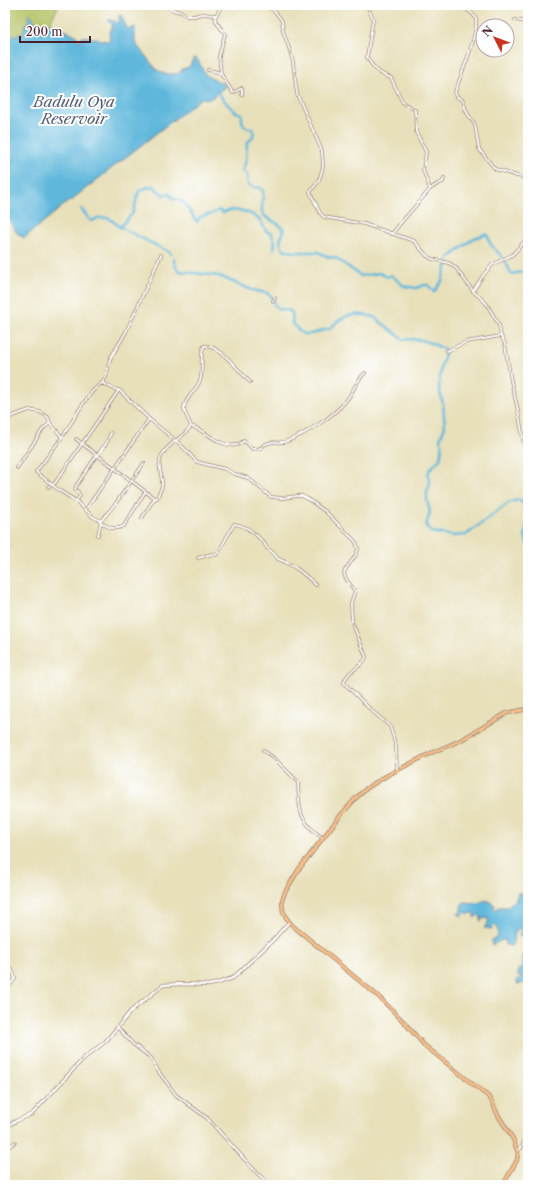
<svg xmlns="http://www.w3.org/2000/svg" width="533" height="1190" viewBox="0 0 533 1190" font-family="'Libre Caslon Text',serif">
<rect width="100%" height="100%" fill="#fff"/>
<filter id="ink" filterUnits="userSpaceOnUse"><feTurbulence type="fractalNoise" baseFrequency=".025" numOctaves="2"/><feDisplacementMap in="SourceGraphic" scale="8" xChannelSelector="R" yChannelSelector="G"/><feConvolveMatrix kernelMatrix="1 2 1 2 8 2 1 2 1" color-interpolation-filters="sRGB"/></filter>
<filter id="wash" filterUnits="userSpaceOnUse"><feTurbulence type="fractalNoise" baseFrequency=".012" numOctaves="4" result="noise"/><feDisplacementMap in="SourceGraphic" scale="16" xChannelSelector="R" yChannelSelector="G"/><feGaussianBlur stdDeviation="0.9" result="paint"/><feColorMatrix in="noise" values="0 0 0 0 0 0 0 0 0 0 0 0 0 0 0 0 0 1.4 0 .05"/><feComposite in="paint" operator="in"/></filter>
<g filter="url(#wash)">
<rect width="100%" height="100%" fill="#e7e0ba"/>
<path fill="#b4c366" stroke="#7f7148" d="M5 5H59L48 26 46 28 42 25 32 27 31 26 35 22 29 21 25 25 24 31 22 34 17 35 6 44Z"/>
<path fill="#5eb7db" stroke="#546b83" d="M29 14 32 16 35 22 32 27 42 25 46 28 49 24 74 34 77 36V39L79 42 81 37C90 35 100 41 110 41L109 33 113 26 109 22V19L118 23 120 20 118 17 121 15 127 28 129 29 135 27V41L139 48 152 64 157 70 165 74H179L182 69 189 67 194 58H196C201 62 201 70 206 75 212 80 219 80 226 86L210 99 202 98 200 99 75 197 73 200 69 201 24 238 16 232 5 214V39L6 44 9 41 11 36 22 34 24 31 25 25 29 22 28 19Z
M521 892 524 896H528V932L524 935 519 936 521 930 520 928C512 932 515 940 511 947L509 945H505V939L492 945 491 940 497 938C498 934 499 928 494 925L492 926V929L484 928 488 923V918L483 919 480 921 481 916 479 915 474 918V913H471L469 915 466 912 463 914 462 916 458 914 462 911 461 906 464 902 477 903 487 900 495 905 494 909 496 910 498 907H508L511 903 516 900 518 893Z
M528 948V980L525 983 517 984 516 982 517 980 521 978V977L518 976V970L521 969 522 961 526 960 521 959 522 956 527 955 526 949Z"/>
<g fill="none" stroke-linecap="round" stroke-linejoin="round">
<path stroke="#5eb7db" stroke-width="2.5" d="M218 93 229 106 236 112 242 114V121L244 126 254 130 253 136 247 144 246 160 242 171 247 174 248 185 253 187 260 188 263 191C264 198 260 208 263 214 268 222 279 220 284 231L280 240 281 245 283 249 293 252H318L329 257 336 258 361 276 380 273 387 277 391 275 404 286 416 288 425 285H428L434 292 442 281 448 261 450 257 474 238 486 234 488 236C488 245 497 250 502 257 505 261 509 269 511 274L528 271
M81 209 91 221 98 218H109L120 227 169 252 171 254
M120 227 133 213 139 191 148 187 151 188 153 185C156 190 160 192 164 195L168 193 174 199H177L184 203 197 222 200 217 211 214 219 210 223 213 230 210 243 211 253 215 261 221 266 231 271 233 275 242 274 249
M173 258 176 267 179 271 219 276 252 290 267 293 273 298 274 304 278 309C290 311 294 308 292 323 301 334 304 337 318 332 322 330 327 330 331 328 342 314 357 312 374 317L403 339 422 340 433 344 444 349 445 354 441 367 439 388 443 404 445 427 440 438 442 447 440 459 430 469 428 474 430 484 427 492V500L430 512 426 526 431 532 454 536 466 535 510 502 519 500 528 507
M528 519 525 536 528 545"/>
</g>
</g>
<g filter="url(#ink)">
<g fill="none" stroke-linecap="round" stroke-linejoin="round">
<g stroke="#988072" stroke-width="3.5">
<path id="minor" d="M164 5 176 11 182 12 187 16H194L202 14 215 15
M221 5C220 10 219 10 217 14 211 20 222 28 225 34L219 56 221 74
M267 5 276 13 282 21 283 31 289 48 293 62 297 94 322 151 323 167 320 177 318 182 310 192 320 213 324 217 364 224 414 241 427 256 432 259 449 263 456 268 473 291 486 303 499 325 501 336 505 344 511 381 518 410 528 467
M367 5 373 19 367 57C372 67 381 75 391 78L403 103 415 110 416 132 426 152 423 170 430 189C417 205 403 219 392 234
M460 5C464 8 472 12 475 17 482 26 459 80 455 92L457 97 463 100 466 111 475 125 479 149 495 169 517 176 528 178
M515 20 528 22
M208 70 218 72 221 74 233 93 242 88V95
M430 189 439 183 443 182 444 178
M473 291 482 277 492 265 512 255 525 241 528 235
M273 301 275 298
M447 351 466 342 501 336
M102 383 106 377 110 359 126 332 161 255
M5 419 29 410 40 412 48 417 50 423 62 437
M191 426C203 429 223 449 236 445 239 445 241 442 244 441L248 444 252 449C264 450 261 445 268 443 274 441 281 444 287 441 304 435 334 416 346 401 353 392 356 381 365 373
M76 439 154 498
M17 468 43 429 50 423
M48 487 55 483 119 390
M76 501 80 496 78 492 75 490 76 486 97 455 106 444 111 433
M86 509 149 419
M142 518 154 499 157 498C158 495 161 490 162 486 163 475 156 465 162 455 169 442 186 436 191 426 189 419 184 414 184 408 184 400 196 390 200 381 204 370 199 357 204 346 221 345 238 371 250 382
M101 521 93 517 76 501 60 491 36 472C45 460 54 448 63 436 72 423 88 391 102 383 108 385 113 390 119 390L149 419 181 445 197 462 225 469 235 474 248 478 271 497 282 498 298 496H302L308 499 326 512 356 542 358 549 356 555 345 570 344 574 346 579 355 591 351 603 352 622 366 657C363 668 346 670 344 683L372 711 390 726 396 747 397 770
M102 523C109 529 116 530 124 526L145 492
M98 535 101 521 116 503 144 463
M198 558 212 554 216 555 219 551 233 526 234 524C245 525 254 532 261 540 264 542 265 545 267 548 272 552 275 554 278 559 293 564 304 574 316 585
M263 750 276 760 298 782C299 810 298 821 323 838
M5 963C11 968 14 971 15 979L5 991
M118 1028 133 1044 151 1058 158 1071 176 1095 207 1118 257 1173 270 1185
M5 1150 15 1142
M518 1151 521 1148 528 1135
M424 1185H425"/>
</g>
<g stroke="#988072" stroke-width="4">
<path id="tertiary" d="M5 1127 16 1121 32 1114 83 1059 106 1041 131 1011 163 985 183 984 209 985 218 983 233 978 274 939 289 922"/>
</g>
<g stroke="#988072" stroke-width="4.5">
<path id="primary" d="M503 1185 517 1160 518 1153 513 1139 498 1115 490 1098 424 1045 403 1021 379 997 293 926 287 919 283 911 282 901 285 892 299 869 340 816 356 798 367 788 386 776 429 754 461 740 507 713 528 709"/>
</g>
<use href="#minor" stroke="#fff" stroke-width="2"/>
<use href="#tertiary" stroke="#fff" stroke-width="2.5"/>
<use href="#primary" stroke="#f6be87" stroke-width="3"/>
</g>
</g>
<g text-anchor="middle" stroke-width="4" stroke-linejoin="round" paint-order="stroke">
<g font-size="15" font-style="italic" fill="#525c71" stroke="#fff">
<text x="74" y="107">Badulu Oya<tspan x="74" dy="17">Reservoir</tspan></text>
</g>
</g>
<rect width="533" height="1190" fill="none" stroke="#fff" stroke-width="20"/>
<g transform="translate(495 38) rotate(312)"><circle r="19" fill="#ffffff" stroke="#b7a5aa"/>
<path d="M0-3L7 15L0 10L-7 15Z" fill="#c8321e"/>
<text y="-6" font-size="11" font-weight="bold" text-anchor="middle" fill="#4a1f2b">N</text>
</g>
<path d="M20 36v6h70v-6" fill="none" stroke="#4a1f2b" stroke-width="2"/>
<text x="26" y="36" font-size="12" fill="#4a1f2b" stroke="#ffffff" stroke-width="3" paint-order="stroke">200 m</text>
</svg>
